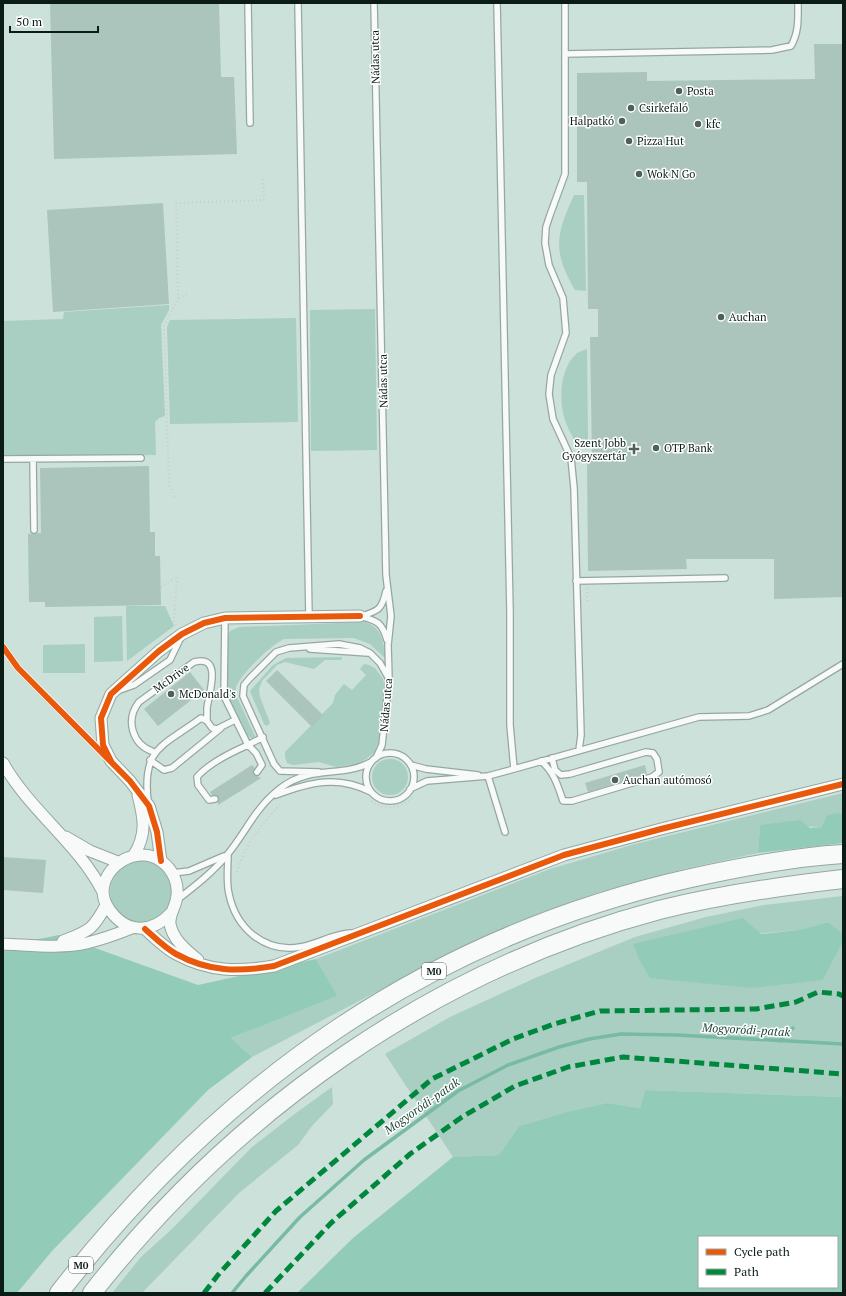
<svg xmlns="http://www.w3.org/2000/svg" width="846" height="1296" viewBox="0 0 846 1296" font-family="'PT Serif',serif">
<rect width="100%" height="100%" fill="#cbe1d9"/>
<path fill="#a8cfc1" d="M574 195H584L586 291 575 290C552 250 556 235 574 195Z
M169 305V310L161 325 165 416 159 418 155 422 156 455 3 456V321L63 319 64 312Z
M375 309 377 450 311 451 310 310Z
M296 318 298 422 170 424 167 327 170 320Z
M587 349 588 440H574C571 433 566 425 564 417 559 398 560 369 576 354 578 352 584 350 587 349Z
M126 606H165L174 626 127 661Z
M122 616 123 661 94 662V617Z
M365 622C383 628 383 642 386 659L370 644 354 638 284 639C272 644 242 673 237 685 235 689 236 693 237 697L255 736 253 739 247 736 228 697 226 690 228 636 230 631 239 627C281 626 323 623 365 622Z
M85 644V673H43V645Z
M342 657V659L340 660H325L314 669 285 662 277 665 262 681 259 689 260 697 270 723 267 726 264 724 250 691 273 665 286 658Z
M364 664 369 665 375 668 383 679 385 690 378 743 374 753 359 764 336 767 319 762 293 765 287 763 285 757V752L333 703 335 695 344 684 352 690 366 675 360 669Z
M372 777a18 18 0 1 1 36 0a18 18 0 1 1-36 0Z
M843 793V815L840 813 822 827 760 825 758 853 684 869 596 893 518 922 468 944 252 1057 231 1038 336 996 316 959 550 869 635 844Z
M110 892a31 31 0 1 1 62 0a31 31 0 1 1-62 0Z
M843 896V933L828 922 799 930 634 944 823 980 843 942V1097L645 1090 640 1108 607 1103 570 1111 519 1126 499 1155 453 1157 385 1054 450 1017 535 978 635 937 706 917 764 905Z
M332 1087 333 1104 312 1126 298 1145 239 1193 142 1293H112L141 1257 172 1229 252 1147 296 1113Z"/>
<path fill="#93cbb9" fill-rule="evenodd" d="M840 813 843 815V843L758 853 760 825 800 820 810 828 822 827 827 815Z
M743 918 761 934 799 930 828 922 843 933V942L823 980 752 988 650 978 639 959 633 944Z
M59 935 198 985 316 959 337 996 231 1038 252 1057 208 1090 52 1251 17 1293H3V946Z
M645 1090 843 1097V1293H297L353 1238 453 1157 499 1155 519 1126 570 1111 607 1103 640 1108ZM699 1237H837V1287H699Z"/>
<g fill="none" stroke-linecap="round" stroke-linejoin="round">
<path stroke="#78baa5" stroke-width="3.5" d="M779 1041 793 1028
M232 1293 246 1276 300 1217 364 1160 458 1091 508 1065 559 1047 589 1039 621 1034 677 1035 843 1044"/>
</g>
<path fill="#abc5bc" d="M50 3H219L221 77H234L237 154 54 159Z
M814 44H843V597L774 599V559H686L687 569 588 571 587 459H592L590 337H598V309H588L587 182H577V73L647 72V81L815 79Z
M163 203 169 304 53 312 47 210Z
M149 466 150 532H155V556H160L161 605 45 607V602H29L28 534 41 533 40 468Z
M277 670 323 715 312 727 266 681Z
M190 672 204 690 158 726 144 709Z
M252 765 255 768 253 774 261 778 218 805V797L212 795 210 792Z
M645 765 647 774 588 792 585 783Z
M3 857 46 860 43 893 3 890Z"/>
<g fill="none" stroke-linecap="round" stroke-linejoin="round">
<g stroke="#96a7a1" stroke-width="8">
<path id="service" d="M248 3 250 123
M298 3 309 617
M374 3 386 575 391 616 388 645 389 680 382 745 376 758
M497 3 510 611V725L514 769
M565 3V174L550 215 546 227 545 243 549 265 563 298 566 333 551 375 549 394 553 419 571 458 574 488 581 735 579 750
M565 54 772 50 791 46C799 32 798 19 798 3
M3 459 141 458
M33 459 34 530
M576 581 725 578
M360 616C377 621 382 622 387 640
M361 616C379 611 382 609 386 591
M225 618 224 696 248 745 263 737
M3 647 18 668 103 754
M310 649 368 653
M120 690 134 685 170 660 181 637
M154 752C132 745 125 720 139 702L194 662C223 654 209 693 207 708 207 712 207 717 207 721
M366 777a24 24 0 1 1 48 0a24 24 0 1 1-48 0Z
M150 760 164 770 172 768 221 728
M541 761C554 772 558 786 563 801H572L652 777 659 772 657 759 653 753 646 752 570 774 561 775 555 770 552 758
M411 765 426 769 478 775
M319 772 280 771 274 764 243 696 244 685 250 678 276 652 289 648 339 644 360 648 370 653 380 663 389 679
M488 776 505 832
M410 789 427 781 488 776 514 769 699 717 749 716 768 710 843 664
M276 795C310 782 338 775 371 792
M215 799 209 800 198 785 197 777C209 763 232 752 248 745L256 753 262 765 257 772
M148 802C142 747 162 747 201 718L207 721 212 728 217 729 235 720
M228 854C228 867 226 882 229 894 236 928 264 953 300 947 318 944 332 934 350 933
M173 873 189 871 224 856
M177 900C195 886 213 872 227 855 247 831 255 807 282 787 312 765 342 778 371 762"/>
</g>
<g stroke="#96a7a1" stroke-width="13">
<path id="minor" d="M3 763C30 811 78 843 103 892
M66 837 90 851 118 862
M134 855C147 834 144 818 138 795
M161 861 157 832 149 806 130 781 111 761 103 745 101 718 111 694 159 651 182 634 204 623 225 618 360 616
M172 912C152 934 126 934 109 909 87 878 132 840 161 861 174 870 180 886 176 901 174 909 169 916 170 924 173 940 186 950 198 960
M145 929C154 937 165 948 176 954 209 972 238 972 274 966L564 855 661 829 843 784
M63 941C89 931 93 930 106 905
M3 944C30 945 61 949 87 943 103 939 117 934 132 928"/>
</g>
<g stroke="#96a7a1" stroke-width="20">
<path id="trunk" d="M59 1293C223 1082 428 937 691 878 741 867 792 857 843 854
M92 1293C236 1110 433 970 659 910 720 895 781 886 843 879"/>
</g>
<path stroke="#c8cecc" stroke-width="2" stroke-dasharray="1 3" stroke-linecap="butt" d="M178 299 176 203 264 200 263 177
M175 497 169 484 164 326 178 299 188 293
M161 587 177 577
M587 588V602
M176 625 174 623 177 577
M371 801C387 811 398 809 412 798
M237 872C245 844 262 823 282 803"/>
<use href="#service" stroke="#f7faf9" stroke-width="5.5"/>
<use href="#minor" stroke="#f7faf9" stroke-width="11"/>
<use href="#trunk" stroke="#f7faf9" stroke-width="18"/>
<path stroke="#00873e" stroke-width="5" stroke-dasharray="10 5" stroke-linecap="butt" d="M204 1293 218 1275 276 1211 432 1079 513 1039 554 1024 600 1011 756 1009 796 1002 818 992 839 994 843 996
M265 1293 331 1223 410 1154 462 1117 515 1086 568 1067 623 1057 843 1074"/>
<g stroke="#fff" stroke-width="8">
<path id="cycleway" d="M3 647 18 668 130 781 149 806 157 832 161 861
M111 761 103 745 101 718 111 694 159 651 182 634 204 623 225 618 360 616
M145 929C154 937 165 948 176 954 209 972 238 972 274 966L564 855 661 829 843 784"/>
</g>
<use href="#cycleway" stroke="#e8590c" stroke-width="6"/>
</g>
<g fill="#4e605a" stroke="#fff" stroke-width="1.5">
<circle cx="679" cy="91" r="4"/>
<circle cx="631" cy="108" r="4"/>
<circle cx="622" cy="121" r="4"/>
<circle cx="698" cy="124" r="4"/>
<circle cx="629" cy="141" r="4"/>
<circle cx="639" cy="174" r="4"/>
<circle cx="721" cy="317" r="4"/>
<circle cx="656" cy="448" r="4"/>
<path d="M632 443h4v4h4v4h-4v4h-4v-4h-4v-4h4z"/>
<circle cx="171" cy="694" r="4"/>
<circle cx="615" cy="780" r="4"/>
</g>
<g text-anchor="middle" stroke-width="3" stroke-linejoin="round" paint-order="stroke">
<g fill="#fff" stroke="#545f5c" stroke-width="1">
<rect x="422" y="963" width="24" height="16" rx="3"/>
<rect x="69" y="1257" width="24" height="16" rx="3"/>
</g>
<g font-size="10" font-weight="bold" fill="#0b1b16">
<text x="434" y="975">M0</text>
<text x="81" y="1269">M0</text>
</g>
<g font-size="11" fill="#0b1b16" stroke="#fff">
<text transform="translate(375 57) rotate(-91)" y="4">Nádas utca</text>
<text transform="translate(383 381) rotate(-91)" y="4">Nádas utca</text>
<text transform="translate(171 678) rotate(-36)" y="4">McDrive</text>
<text transform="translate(386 705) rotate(-85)" y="4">Nádas utca</text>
</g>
<g font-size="11" fill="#0b1b16" stroke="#fff" text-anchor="start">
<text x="687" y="95">Posta</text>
<text x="639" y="112">Csirkefaló</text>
<text x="614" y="125" text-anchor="end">Halpatkó</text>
<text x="706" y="128">kfc</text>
<text x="637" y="145">Pizza Hut</text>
<text x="647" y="178">Wok N Go</text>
<text x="729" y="321">Auchan</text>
<text x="626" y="447" text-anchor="end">Szent Jobb<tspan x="626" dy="13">Gyógyszertár</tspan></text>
<text x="664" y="452">OTP Bank</text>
<text x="179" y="698">McDonald's</text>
<text x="623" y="784">Auchan autómosó</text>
</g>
<g font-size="12" font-style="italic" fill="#20463a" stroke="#fff">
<text transform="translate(746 1030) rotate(3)" y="4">Mogyoródi-patak</text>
<text transform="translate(422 1106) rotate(-35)" y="4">Mogyoródi-patak</text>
</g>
</g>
<rect width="846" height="1296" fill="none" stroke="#0b1b16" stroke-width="8"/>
<rect x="698" y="1236" width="140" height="52" fill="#ffffff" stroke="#9da4a2"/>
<rect x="706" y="1249" width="20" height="6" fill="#e8590c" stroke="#9da4a2"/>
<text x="734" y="1256" font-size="12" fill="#0b1b16">Cycle path</text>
<rect x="706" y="1269" width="20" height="6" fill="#00873e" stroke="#9da4a2"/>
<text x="734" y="1276" font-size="12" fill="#0b1b16">Path</text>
<path d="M10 26v6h88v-6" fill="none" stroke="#0b1b16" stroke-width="2"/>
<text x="16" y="26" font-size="12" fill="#0b1b16" stroke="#ffffff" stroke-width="3" paint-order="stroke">50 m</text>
</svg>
